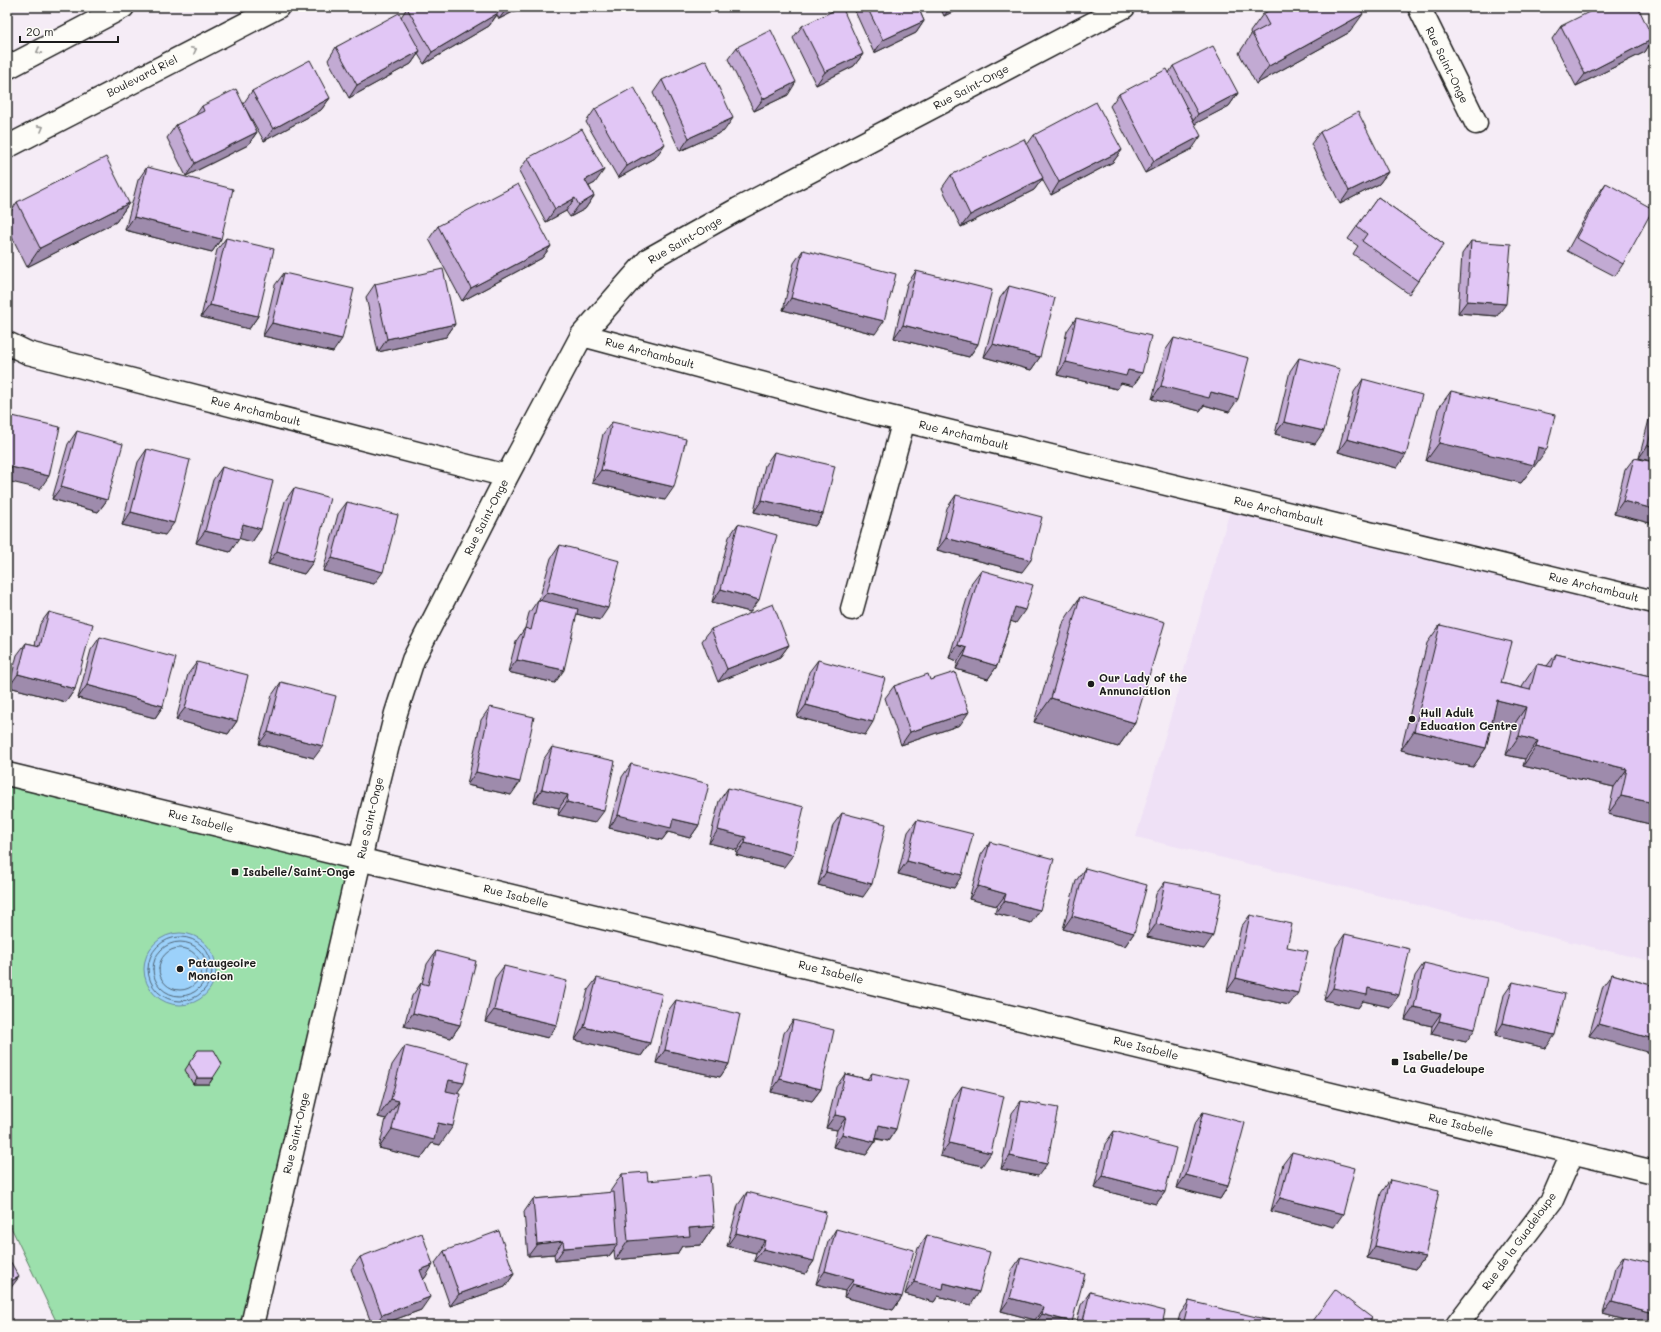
<svg xmlns="http://www.w3.org/2000/svg" width="1661" height="1332" viewBox="0 0 1661 1332" font-family="Mali,sans-serif">
<rect width="100%" height="100%" fill="#f5ecf6"/>
<filter id="ink" filterUnits="userSpaceOnUse"><feTurbulence type="fractalNoise" baseFrequency=".025" numOctaves="2"/><feDisplacementMap in="SourceGraphic" scale="8" xChannelSelector="R" yChannelSelector="G"/><feConvolveMatrix kernelMatrix="1 2 1 2 8 2 1 2 1" color-interpolation-filters="sRGB"/></filter>
<g filter="url(#ink)">
<path fill="#efe1f6" d="M1233 500 1654 602V962L1136 837Z"/>
<path fill="#9ce0ac" stroke="#5c7e64" d="M7 774 360 859 252 1325H58L7 1219Z"/>
<path fill="#9cd1fa" stroke="#6989a1" d="M144 969a36 36 0 1 1 72 0a36 36 0 1 1-72 0Z"/>
<g fill="none" stroke-linecap="round" stroke-linejoin="round">
<path stroke="#4f6475" stroke-width="1" d="M148 969a32 32 0 1 1 64 0a32 32 0 1 1-64 0Z
M153 969a27 27 0 1 1 54 0a27 27 0 1 1-54 0Z
M159 969a21 21 0 1 1 42 0a21 21 0 1 1-42 0Z"/>
<g stroke="#1c1c1c" stroke-width="25">
<path id="minor" d="M1419 7 1476 123
M582 335 873 413 1654 602
M7 343 28 353 507 476
M852 609 904 420
M252 1325 370 817 396 713 413 660 507 476 582 335 649 259 738 209 1124 7
M1457 1325 1552 1200 1573 1152"/>
</g>
<g stroke="#1c1c1c" stroke-width="25">
<path id="tertiary" d="M7 68 123 7
M7 147 278 7
M7 774 1654 1172"/>
</g>
<use href="#minor" stroke="#fdfcf7" stroke-width="22"/>
<use href="#tertiary" stroke="#fdfcf7" stroke-width="22"/>
</g>
<path fill="#c2aad3" stroke="#1c1c1c" d="M409 7H523L499 19 497 15 489 26 424 64 418 54 411 64 349 98 328 60 336 47 401 17 407 8Z
M853 7H918L924 21 916 33 874 53Z
M940 7H963L944 16Z
M1263 14 1350 32 1256 84 1239 53 1251 35 1250 32Z
M802 26 863 54 854 66 816 85 793 38Z
M1561 26 1653 39 1645 52 1576 86 1552 39Z
M737 47 788 95 754 111 728 59Z
M1173 66 1238 93 1229 106 1194 124 1192 149 1145 173 1110 106 1119 94 1169 73Z
M662 80 724 131 680 151 653 93Z
M252 91 330 98 321 110 264 141 243 104Z
M202 106 257 132 248 145 186 176 167 138 176 125 195 116Z
M595 109 656 157 618 178 586 122Z
M1320 132 1388 172 1379 184 1340 204 1311 144Z
M1034 135 1122 150 1113 162 1051 195 1042 179 1034 190 961 227 942 188 951 175 1027 145Z
M528 158 595 183 589 186 594 196 585 209 570 217 566 211 546 222 519 171Z
M147 167 221 239 212 252 125 230 138 180Z
M1606 183 1623 264 1615 276 1567 251 1597 196Z
M1378 197 1444 244 1409 294 1353 254 1358 246 1348 239Z
M17 202 129 203 116 222 27 267 7 227V217Z
M438 226 551 246 542 258 462 301 429 239Z
M226 238 258 316 249 329 201 317 217 250Z
M1471 241 1497 316 1458 313 1462 254Z
M803 250 875 334 783 310 794 263Z
M916 271 978 344 969 357 894 338 907 284Z
M284 273 333 352 263 336 275 285Z
M375 284 455 324 446 337 378 352 366 297Z
M1009 286 1040 357 1031 370 984 357 1000 298Z
M1076 318 1133 386 1121 383 1117 389 1057 375 1067 331Z
M1174 338 1229 412 1204 405 1200 411 1152 399 1165 351Z
M1299 358 1315 444 1275 434 1290 371Z
M1363 379 1397 468 1338 452 1354 392Z
M1451 391 1534 467H1533L1521 483 1426 461 1438 409Z
M1654 407V462L1639 458 1651 412Z
M612 422 665 500 592 483 603 434Z
M77 431 107 500 98 512 52 499 68 444Z
M147 449 165 535 122 525 138 462Z
M774 452 823 514 815 526 754 512 765 465Z
M1634 458 1654 462V524L1614 514 1625 470Z
M222 467 261 529 252 542 239 538 230 552 196 543 213 480Z
M294 488 313 562 304 574 268 564 285 501Z
M956 495 1022 572 937 550 947 508Z
M347 502 374 584 323 571 338 514Z
M738 524 750 612 712 602 729 537Z
M560 545 600 620 577 614 555 683 508 672 516 641 525 628 529 613 538 600H539L551 558Z
M981 570 1016 623 1011 621 997 666 988 679 956 669 958 661 949 658 972 582Z
M1080 597 1135 723 1118 747 1034 722 1064 621Z
M49 612 75 689 66 702 9 687 17 655 26 643 35 645 40 624Z
M1440 625 1501 683 1522 688 1524 683 1537 664 1547 666 1556 654 1654 677V825L1608 814 1614 787 1523 766 1525 759 1506 755 1513 726 1492 721 1486 748 1473 767 1401 750 1427 643Z
M711 629 789 645 780 657 718 682 702 641Z
M100 637 163 706 155 718 78 698 91 650Z
M818 660 865 735 797 717 809 672Z
M197 662 237 721 228 734 176 720 188 674Z
M930 680 960 725 901 745 885 698 894 686Z
M281 682 314 758 259 744 272 695Z
M490 707 511 795 467 785 481 720Z
M552 747 595 823 558 815 559 808 534 802 543 760Z
M631 764 699 825 690 838 668 832 662 840 609 828 622 777Z
M728 788 784 867 736 855 737 850 709 843 719 801Z
M842 813 863 897 818 885 833 825Z
M917 820 954 888 898 874 908 832Z
M990 842 1031 923 995 913 997 906 969 899 981 855Z
M1085 868 1134 933 1125 946 1063 929 1076 881Z
M1165 882 1204 949 1147 937 1156 894Z
M1250 915 1287 947 1289 1005 1227 991 1241 927Z
M1345 934 1399 995 1390 1007 1363 1001 1358 1008 1324 1000 1336 947Z
M436 951 460 1025 451 1038 404 1026 412 996 421 983H422L427 964Z
M1424 963 1466 1042 1431 1034 1432 1026 1405 1020 1415 976Z
M504 966 548 1038 485 1022 495 978Z
M1612 974 1654 986 1589 1036 1603 986Z
M597 978 650 1043 641 1056 575 1040 588 990Z
M1513 982 1546 1048 1495 1036 1504 995Z
M676 1000 729 1064 720 1077 656 1063 667 1012Z
M793 1020 821 1089 812 1101 771 1092 784 1033Z
M405 1046 457 1094 440 1145 432 1143 421 1158 379 1148 386 1119 378 1117 392 1065Z
M198 1050 213 1078 209 1084H193L185 1070Z
M872 1073 896 1129 888 1141 875 1139V1142L866 1155 833 1147 837 1130 826 1128 836 1087 845 1074 867 1079Z
M962 1086 982 1166 940 1156 953 1099Z
M1021 1101 1038 1176 1001 1169 1012 1113Z
M1203 1112 1228 1186 1220 1199 1177 1188 1194 1125Z
M1114 1131 1165 1192 1156 1204 1094 1188 1105 1144Z
M1292 1152 1334 1227 1271 1211 1283 1164Z
M622 1174 648 1181 714 1226 701 1245 682 1246 677 1254 615 1260 614 1250 609 1256 555 1261 554 1254 528 1256 524 1212 533 1199 609 1193Z
M1390 1180 1425 1257 1416 1269 1367 1258 1381 1193Z
M747 1192 814 1261 805 1274 754 1261 756 1253 727 1246 738 1205Z
M836 1229 902 1297 893 1310 844 1297 845 1291 816 1284 828 1242Z
M927 1235 971 1305 938 1296 934 1302 905 1294 918 1248Z
M444 1251 514 1274 505 1287 450 1306 435 1263Z
M1624 1256 1654 1325H1644L1603 1314 1615 1268Z
M360 1257 425 1278 423 1279 421 1310 380 1325H372L351 1269Z
M1021 1257 1070 1325H1033L1035 1320 1001 1311 1012 1270Z
M1090 1292 1162 1325H1076L1081 1305Z
M1189 1301 1268 1325H1177L1180 1314Z"/>
<path fill="#9e8bac" stroke="#1c1c1c" d="M508 7H523L499 19Z
M951 7H963L944 16Z
M498 13 489 26 424 64 432 52Z
M1363 14 1350 32 1256 84 1269 66Z
M924 21 916 33 874 53 883 40Z
M1653 39 1645 52 1576 86 1585 74Z
M420 51 411 64 349 98 357 85Z
M863 54 854 66 816 85 825 72Z
M796 82 788 95 754 111 763 99Z
M1238 93 1229 106 1189 127 1198 114Z
M330 98 321 110 264 141 273 129Z
M733 118 724 131 680 151 689 138Z
M257 132 248 145 186 176 195 163Z
M1201 136 1192 149 1145 173 1154 161Z
M665 144 656 157 618 178 627 166Z
M1122 150 1113 162 1051 195 1059 182Z
M604 170 595 183 576 193 585 180Z
M1388 172 1379 184 1340 204 1349 191Z
M1043 178 1034 190 961 227 970 215Z
M594 196 585 209 570 217 579 205Z
M575 198 566 211 546 222 555 209Z
M129 203 116 222 27 267 40 248Z
M134 217 221 239 212 252 125 230Z
M551 246 542 258 462 301 471 288Z
M791 298 884 321 875 334 783 310Z
M1467 301 1506 304 1497 316 1458 313Z
M210 305 258 316 249 329 201 317Z
M272 323 342 339 333 352 263 336Z
M455 324 446 337 378 352 387 339Z
M903 325 978 344 969 357 894 338Z
M993 344 1040 357 1031 370 984 357Z
M1066 362 1128 370 1142 373 1133 386 1121 383 1117 389 1057 375Z
M1161 386 1211 392 1238 399 1229 412 1204 405 1200 411 1152 399Z
M1284 422 1324 431 1315 444 1275 434Z
M1347 439 1406 455 1397 468 1338 452Z
M1439 443 1538 447 1547 449 1534 467H1533L1521 483 1426 461Z
M1648 445 1654 447V462L1639 458Z
M7 466 49 476 40 489 7 481Z
M601 470 674 487 665 500 592 483Z
M61 487 107 500 98 512 52 499Z
M762 500 823 514 815 526 754 512Z
M1623 501 1654 509V524L1614 514Z
M131 512 174 523 165 535 122 525Z
M243 524 261 529 252 542 234 537Z
M205 531 239 539 230 552 196 543Z
M946 538 1031 560 1022 572 937 550Z
M277 551 313 562 304 574 268 564Z
M332 558 383 572 374 584 323 571Z
M721 589 759 600 750 612 712 602Z
M547 592 608 608 600 620 538 604Z
M1015 607 1025 610 1016 623 1007 620Z
M789 645 780 657 718 682 727 669Z
M958 645 967 648 958 661 949 658Z
M964 656 997 666 988 679 956 669Z
M517 660 564 670 555 683 508 672Z
M18 674 75 689 66 702 9 687Z
M87 685 163 706 155 718 78 698Z
M1051 698 1135 723 1118 747 1034 722Z
M1497 700 1526 707 1513 726 1484 719Z
M806 705 873 722 865 735 797 717Z
M185 708 237 721 228 734 176 720Z
M969 712 960 725 901 745 910 732Z
M1414 731 1486 748 1473 767 1401 750Z
M268 732 323 746 314 758 259 744Z
M1519 736 1538 741 1525 759 1506 755Z
M1536 747 1627 769 1614 787 1523 766Z
M476 772 520 782 511 795 467 785Z
M542 789 568 795 559 808 534 802Z
M1621 796 1654 803V825L1608 814Z
M567 802 604 811 595 823 558 815Z
M618 815 673 819 699 825 690 838 668 832 662 840 609 828Z
M718 830 746 837 737 850 709 843Z
M745 843 793 855 784 867 736 855Z
M907 861 962 875 954 888 898 874Z
M826 872 872 884 863 897 818 885Z
M978 886 1006 894 997 906 969 899Z
M1004 901 1040 910 1031 923 995 913Z
M1072 916 1134 933 1125 946 1063 929Z
M1156 924 1213 936 1204 949 1147 937Z
M1236 978 1298 993 1289 1005 1227 991Z
M1333 988H1368L1399 995 1390 1007 1363 1001 1358 1008 1324 1000Z
M1414 1007 1441 1013 1432 1026 1405 1020Z
M494 1010 557 1025 548 1038 485 1022Z
M413 1013 460 1025 451 1038 404 1026Z
M1439 1021 1475 1029 1466 1042 1431 1034Z
M1503 1023 1555 1035 1546 1048 1495 1036Z
M1598 1024 1654 1039V1054L1589 1036Z
M584 1027 650 1043 641 1056 575 1040Z
M665 1050 729 1064 720 1077 656 1063Z
M197 1078H213L209 1084H193Z
M780 1079 821 1089 812 1101 771 1092Z
M449 1080 464 1083 451 1102 436 1098Z
M391 1099 399 1101 386 1119 378 1117Z
M835 1115 846 1117 837 1130 826 1128Z
M438 1123 453 1126 440 1145 432 1143 421 1158 379 1148 392 1129Z
M879 1125 896 1129 888 1141 870 1137Z
M842 1134 875 1142 866 1155 833 1147Z
M949 1143 991 1153 982 1166 940 1156Z
M1010 1156 1047 1164 1038 1176 1001 1169Z
M1186 1175 1228 1186 1220 1199 1177 1188Z
M1103 1176 1165 1192 1156 1204 1094 1188Z
M1280 1198 1343 1214 1334 1227 1271 1211Z
M714 1226 701 1245 682 1246 677 1254 615 1260 628 1241 689 1228Z
M736 1233 765 1240 756 1253 727 1246Z
M563 1241 554 1254 528 1256 537 1244Z
M618 1244 609 1256 555 1261 564 1248Z
M1375 1246 1425 1257 1416 1269 1367 1258Z
M763 1249 814 1261 805 1274 754 1261Z
M433 1265 425 1278 411 1283 420 1270Z
M825 1271 854 1279 845 1291 816 1284Z
M514 1274 505 1287 450 1306 459 1294Z
M19 1277 7 1293V1283Z
M914 1282 944 1283 979 1292 971 1305 938 1296 934 1302 905 1294Z
M853 1284 902 1297 893 1310 844 1297Z
M430 1297 421 1310 380 1325H375L382 1315Z
M1010 1298 1044 1307 1035 1320 1001 1311Z
M1612 1302 1654 1313V1325H1644L1603 1314Z
M1042 1314 1072 1322 1070 1325H1034Z"/>
<path fill="#e1c6f5" stroke="#1c1c1c" d="M409 7H495L498 13 432 52 407 8Z
M841 7H842L863 54 825 72 802 26Z
M867 7H918L924 21 883 40Z
M1275 7H1359L1363 14 1269 66 1252 34 1269 25 1263 14Z
M1599 7H1638L1653 39 1585 74 1561 26Z
M399 13 420 51 357 85 336 47Z
M771 30 796 82 763 99 737 47Z
M1213 46 1238 93 1198 114 1173 66Z
M310 60 330 98 273 129 252 91Z
M706 60 733 118 689 138 662 80Z
M1167 69 1201 136 1154 161 1119 94Z
M634 87 665 144 627 166 595 109Z
M236 89 257 132 195 163 176 125 204 111 202 106Z
M1096 102 1122 150 1059 182 1034 135Z
M1358 112 1388 172 1349 191 1320 132Z
M582 129 604 170 585 180 594 196 579 205 575 198 555 209 528 158Z
M1024 139 1043 178 970 215 951 175Z
M106 157 129 203 40 248 17 202Z
M147 167 233 189 221 239 134 217Z
M1606 183 1653 209 1623 264 1576 238Z
M518 184 551 246 471 288 438 226Z
M1378 197 1444 244 1418 281 1362 241 1367 234 1357 226Z
M226 238 274 249 258 316 210 305Z
M1471 241 1511 244 1506 304 1467 301Z
M803 250 896 274 884 321 791 298Z
M443 269 455 324 387 339 375 284Z
M916 271 992 290 978 344 903 325Z
M284 273 354 289 342 339 272 323Z
M1009 286 1055 298 1040 357 993 344Z
M1076 318 1151 336 1142 373 1128 370 1126 376 1066 362Z
M1174 338 1249 358 1238 399 1211 392 1209 398 1161 386Z
M1299 358 1340 369 1324 431 1284 422Z
M1363 379 1422 395 1406 455 1347 439Z
M1451 391 1555 415 1547 449 1538 447 1534 465 1439 443Z
M8 415 60 427 49 476 7 466V420Z
M1654 420V447L1648 445Z
M612 422 686 439 674 487 601 470Z
M77 431 123 444 107 500 61 487Z
M147 449 190 460 174 523 131 512Z
M774 452 835 466 823 514 762 500Z
M1634 458 1654 462V509L1623 501Z
M222 467 273 481 261 529 243 524 239 539 205 531Z
M294 488 330 498 313 562 277 551Z
M956 495 1042 517 1031 560 946 538Z
M347 502 398 515 383 572 332 558Z
M738 524 777 535 759 600 721 589Z
M560 545 620 561 608 608 547 592Z
M981 570 1033 585 1025 610 1015 607 997 666 964 656 967 648 958 645Z
M1080 597 1165 622 1135 723 1051 698Z
M538 600 578 609 564 670 517 660 525 628 531 630Z
M773 604 789 645 727 669 711 629Z
M49 612 93 624 75 689 18 674 26 643 40 646Z
M1440 625 1512 642 1501 683 1530 690 1537 664 1552 667 1556 654 1654 677V803L1621 796 1627 769 1536 747 1538 741 1519 736 1526 707 1497 700 1486 748 1414 731Z
M100 637 176 658 163 706 87 685Z
M818 660 885 678 873 722 806 705Z
M197 662 248 675 237 721 185 708Z
M955 672 969 712 910 732 894 686 928 674 930 680Z
M281 682 336 696 323 746 268 732Z
M490 707 534 717 520 782 476 772Z
M552 747 615 761 604 811 567 802 568 795 542 789Z
M631 764 709 784 699 825 673 819 671 828 618 815Z
M728 788 804 807 793 855 745 843 746 837 718 830Z
M842 813 886 824 872 884 826 872Z
M917 820 973 834 962 875 907 861Z
M990 842 1054 859 1040 910 1004 901 1006 894 978 886Z
M1085 868 1147 885 1134 933 1072 916Z
M1165 882 1222 893 1213 936 1156 924Z
M1250 915 1292 924 1287 947 1308 951 1298 993 1236 978Z
M1345 934 1410 949 1399 995 1368 988 1367 995 1333 988Z
M436 951 476 961 460 1025 413 1013 421 983 428 985Z
M1424 963 1487 978 1475 1029 1439 1021 1441 1013 1414 1007Z
M504 966 567 981 557 1025 494 1010Z
M1612 974 1654 986V1039L1598 1024Z
M597 978 662 994 650 1043 584 1027Z
M1513 982 1565 994 1555 1035 1503 1023Z
M676 1000 740 1014 729 1064 665 1050Z
M793 1020 834 1030 821 1089 780 1079Z
M405 1046 469 1062 464 1083 449 1080 446 1091 460 1094 453 1126 438 1123 434 1140 392 1129 399 1101 391 1099Z
M198 1050H214L222 1064 213 1078H197L189 1063Z
M872 1073 908 1081 896 1129 879 1125 875 1142 842 1134 846 1117 835 1115 845 1074 870 1080Z
M962 1086 1004 1096 991 1153 949 1143Z
M1021 1101 1058 1108 1047 1164 1010 1156Z
M1203 1112 1245 1123 1228 1186 1186 1175Z
M1114 1131 1176 1148 1165 1192 1103 1176Z
M1292 1152 1355 1168 1343 1214 1280 1198Z
M647 1172 648 1181 710 1175 714 1226 689 1228 690 1236 628 1241 622 1174Z
M1390 1180 1439 1191 1425 1257 1375 1246Z
M614 1192 618 1244 564 1248 563 1241 537 1244 533 1199Z
M747 1192 826 1212 814 1261 763 1249 765 1240 736 1233Z
M836 1229 914 1250 902 1297 853 1284 854 1279 825 1271Z
M499 1231 514 1274 459 1294 444 1251Z
M422 1233 433 1265 420 1270 430 1297 382 1315 360 1257Z
M927 1235 990 1252 979 1292 944 1283 943 1289 914 1282Z
M7 1255 19 1277 7 1283Z
M1624 1256 1654 1263V1313L1612 1302Z
M1021 1257 1085 1274 1072 1322 1042 1314 1044 1307 1010 1298Z
M1335 1290 1372 1318 1367 1325H1309Z
M1090 1292 1165 1311 1162 1325H1082Z
M1189 1301 1269 1320 1268 1325H1183Z"/>
<defs><path id="oneway-chevron" d="M-2-3.5L2.5 0L-2 3.5" fill="none" stroke-width="1.6" stroke-linecap="round" stroke-linejoin="round"/></defs>
<g stroke="#989794">
<use href="#oneway-chevron" transform="translate(194 50) rotate(-27)"/>
<use href="#oneway-chevron" transform="translate(39 51) rotate(152)"/>
<use href="#oneway-chevron" transform="translate(41 128) rotate(-29)"/>
</g>
</g>
<g fill="#1c1c1c" stroke="#fdfcf7" stroke-width="1.5">
<circle cx="1091" cy="684" r="4"/>
<circle cx="1412" cy="719" r="4"/>
<rect x="231" y="868" width="8" height="8" rx="2"/>
<circle cx="180" cy="969" r="4"/>
<rect x="1391" y="1058" width="8" height="8" rx="2"/>
</g>
<g text-anchor="middle" stroke-width="3" stroke-linejoin="round" paint-order="stroke">
<g font-size="11" fill="#1c1c1c" stroke="#fdfcf7">
<text transform="translate(1447 65) rotate(64)" y="4">Rue Saint-Onge</text>
<text transform="translate(142 76) rotate(-27)" y="4">Boulevard Riel</text>
<text transform="translate(971 87) rotate(-28)" y="4">Rue Saint-Onge</text>
<text transform="translate(685 240) rotate(-30)" y="4">Rue Saint-Onge</text>
<text transform="translate(650 353) rotate(15)" y="4">Rue Archambault</text>
<text transform="translate(256 411) rotate(14)" y="4">Rue Archambault</text>
<text transform="translate(964 435) rotate(14)" y="4">Rue Archambault</text>
<text transform="translate(1279 511) rotate(14)" y="4">Rue Archambault</text>
<text transform="translate(486 517) rotate(-63)" y="4">Rue Saint-Onge</text>
<text transform="translate(1594 587) rotate(14)" y="4">Rue Archambault</text>
<text transform="translate(370 818) rotate(-77)" y="4">Rue Saint-Onge</text>
<text transform="translate(201 821) rotate(14)" y="4">Rue Isabelle</text>
<text transform="translate(516 896) rotate(14)" y="4">Rue Isabelle</text>
<text transform="translate(831 972) rotate(14)" y="4">Rue Isabelle</text>
<text transform="translate(1146 1048) rotate(14)" y="4">Rue Isabelle</text>
<text transform="translate(1461 1125) rotate(14)" y="4">Rue Isabelle</text>
<text transform="translate(296 1133) rotate(-77)" y="4">Rue Saint-Onge</text>
<text transform="translate(1519 1241) rotate(-54)" y="4">Rue de la Guadeloupe</text>
</g>
<g font-size="11" font-weight="bold" fill="#1c1c1c" stroke="#fdfcf7" text-anchor="start">
<text x="1099" y="682">Our Lady of the<tspan x="1099" dy="13">Annunciation</tspan></text>
<text x="1420" y="717">Hull Adult<tspan x="1420" dy="13">Education Centre</tspan></text>
<text x="243" y="876">Isabelle/Saint-Onge</text>
<text x="188" y="967">Pataugeoire<tspan x="188" dy="13">Moncion</tspan></text>
<text x="1403" y="1060">Isabelle/De<tspan x="1403" dy="13">La Guadeloupe</tspan></text>
</g>
</g>
<rect width="1661" height="1332" fill="none" stroke="#fdfcf7" stroke-width="24"/>
<rect x="12" y="12" width="1637" height="1308" fill="none" stroke="#1c1c1c" stroke-width="1.5" filter="url(#ink)"/>
<path d="M20 36v6h98v-6" fill="none" stroke="#1c1c1c" stroke-width="2"/>
<text x="26" y="36" font-size="12" fill="#1c1c1c" stroke="#fdfcf7" stroke-width="3" paint-order="stroke">20 m</text>
</svg>
